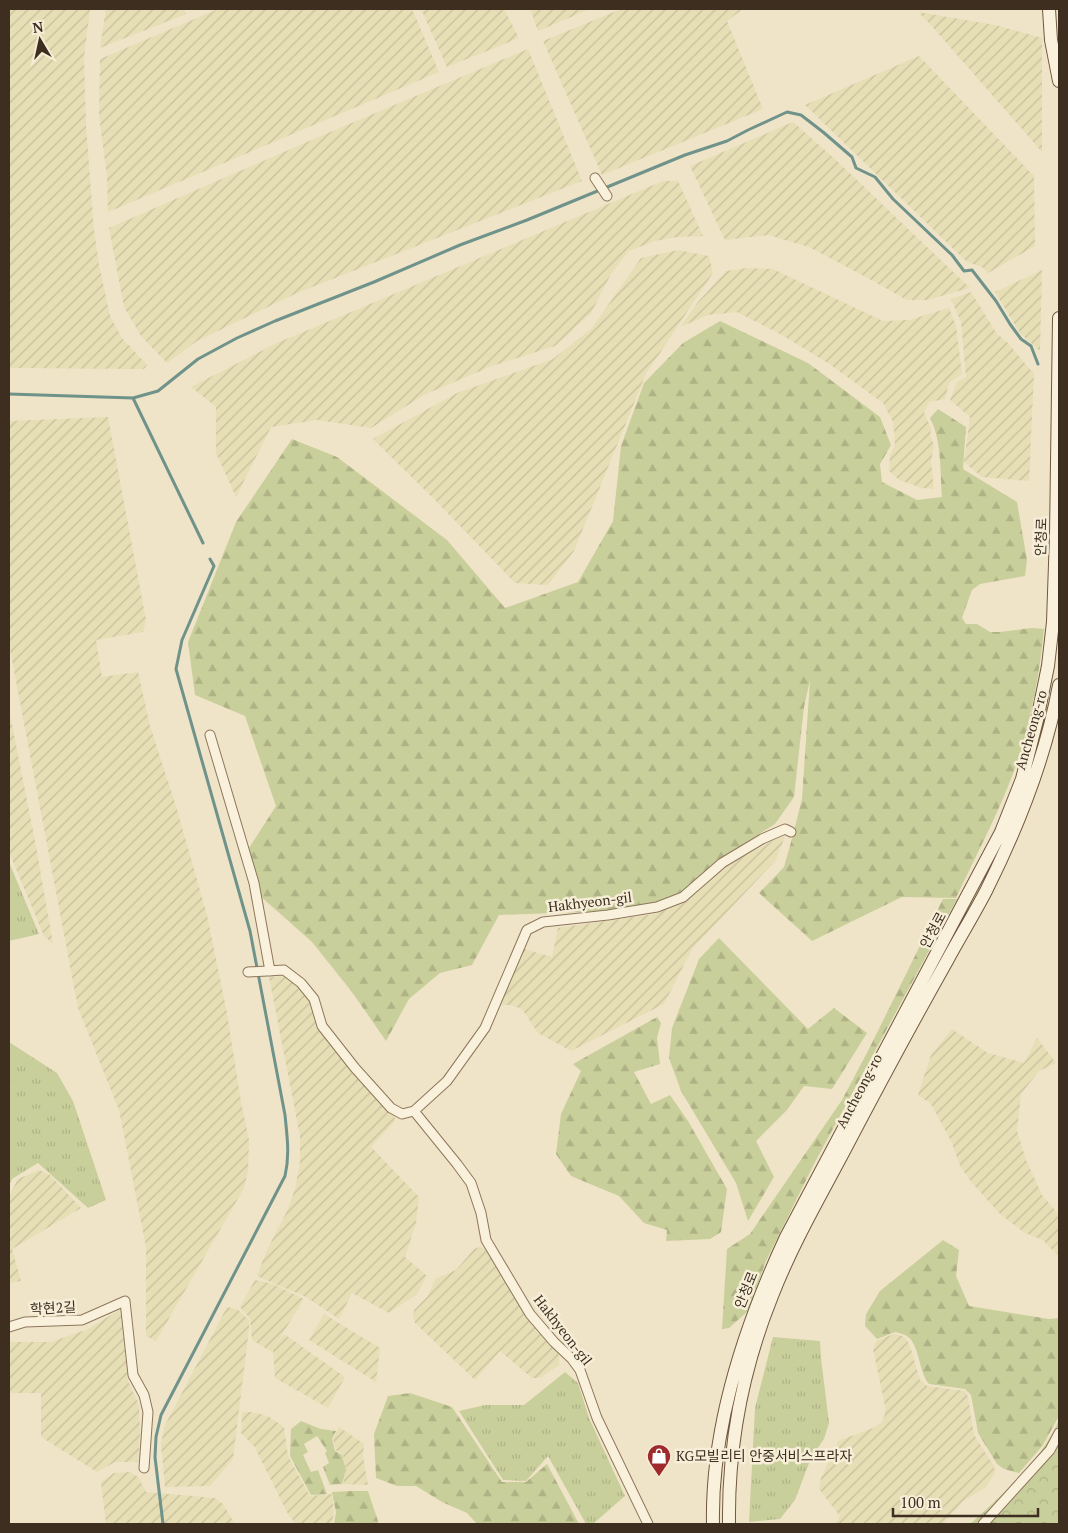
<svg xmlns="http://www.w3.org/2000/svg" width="1068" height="1533" viewBox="0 0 1068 1533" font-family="'PT Serif','Noto Sans KR',serif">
<defs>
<pattern id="farmland-furrows" width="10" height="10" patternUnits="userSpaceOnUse" patternTransform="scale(1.25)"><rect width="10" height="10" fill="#e6deb5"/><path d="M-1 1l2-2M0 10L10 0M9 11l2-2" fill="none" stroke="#c6bf9b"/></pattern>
<pattern id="grass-tufts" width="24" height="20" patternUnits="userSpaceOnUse" patternTransform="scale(1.25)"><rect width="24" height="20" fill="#c9cf9b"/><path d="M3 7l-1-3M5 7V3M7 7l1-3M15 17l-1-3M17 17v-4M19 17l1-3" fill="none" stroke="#aeb285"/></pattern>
<pattern id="forest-firs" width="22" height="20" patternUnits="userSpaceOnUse" patternTransform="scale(1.25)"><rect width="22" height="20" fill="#c9cf9b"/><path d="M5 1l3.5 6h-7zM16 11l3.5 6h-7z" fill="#aeb285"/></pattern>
<pattern id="park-crowns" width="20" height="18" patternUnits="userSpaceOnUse" patternTransform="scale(1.25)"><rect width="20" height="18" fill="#c9cf9b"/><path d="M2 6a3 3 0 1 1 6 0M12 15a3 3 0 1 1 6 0" fill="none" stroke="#aeb285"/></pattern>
</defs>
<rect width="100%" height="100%" fill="#f0e4c8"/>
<path fill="url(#farmland-furrows)" d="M9 9H90L84 57 86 125 94 230 99 265 110 316 122 338 147 365 144 369 9 368Z
M106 9H184L186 14 100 48Z
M218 9H412L439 72 108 212 107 177 99 115 100 59Z
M421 9H504L519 38 447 67Z
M530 9H590L538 31Z
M621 9H743L727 21 763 109 602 175 543 41Z
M918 12 995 25 1042 38V152L929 23Z
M528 49 582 181 297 293 197 341 167 363 141 336 124 307 109 228 316 138Z
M919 56 1034 176 1035 246 988 273 982 267 967 262 805 105Z
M793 122 836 160 970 288 927 300H907L862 275 809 247 768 235 725 240 690 166Z
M663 181H678L703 236 677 237 655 241 629 251 611 274 591 313 555 346 492 366 424 395 371 428 317 420 271 427 236 497 216 453V407L191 387 277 343Z
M678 250 709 256 713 273 646 374 574 551 548 585 515 583 435 500 373 439 457 393 553 359 592 328 641 258Z
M746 268 773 269 883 321 909 320 949 308 956 326 962 374 949 383 945 399 929 402 924 413 931 428 930 435 934 445 931 461 934 489 922 488 899 480 889 471 890 455 895 445 893 422 883 403 828 363 780 334 737 312 708 315 680 327 698 302 726 271Z
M1042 270 1040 351 1020 333 995 292Z
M971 292 997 334 1007 342 1034 374 1029 481 982 477 964 462 970 417 950 400 957 382 966 377 961 322 951 299Z
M108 417 146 620 143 632 96 640 102 677 138 672 150 726 176 806 207 915 227 1013 241 1102 249 1140 248 1171 244 1188 156 1341 146 1336V1247L119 1110 78 1008 9 644V421Z
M9 709 36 846 53 944 44 936 9 852Z
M785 836 776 860 692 949 664 1004 571 1051 538 1033 522 1009 511 1005H499L524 949 552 957 558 928 655 914 685 901 721 869 772 841Z
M283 976 295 982 304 992 311 1003 316 1026 346 1063 394 1115 395 1121 371 1147 419 1197 416 1223 405 1257 427 1276 417 1294 389 1313 352 1293 339 1319 306 1297 257 1276 266 1252 287 1211 295 1189 300 1162V1136L269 977Z
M952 1029 988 1053 1024 1063 1037 1038 1056 1063 1039 1071 1021 1094 1017 1131 1026 1160 1042 1195 1059 1215V1255L1056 1254 1043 1240 1025 1233 1001 1215 972 1183 960 1166 952 1143 931 1104 918 1095 931 1055Z
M39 1170 50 1175 81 1208 12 1249 21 1281 9 1283V1196L18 1179Z
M480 1247 487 1250 527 1317 559 1355V1365L540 1378H532L500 1351 475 1380 415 1323 413 1316 414 1310 428 1296 435 1279 456 1270 474 1249Z
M255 1280 273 1284 304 1299 276 1344 284 1334 345 1377 328 1408 275 1378 273 1350 272 1352 252 1340 250 1319 240 1307Z
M227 1307 237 1309 249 1320V1329L233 1459 210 1486 165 1487 161 1445 164 1427Z
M121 1309 128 1381 139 1405 140 1432 138 1462H115L97 1472 41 1437V1393H9V1342H51L88 1329Z
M324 1314 380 1348 376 1382 309 1340Z
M894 1334 902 1336 907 1340 910 1346 920 1380 927 1386 965 1391 968 1397 974 1435 994 1466 995 1472 986 1487 963 1501 943 1524H835L840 1516 819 1489 821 1478 838 1441 873 1428 882 1422 885 1414V1406L873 1349 876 1341Z
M242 1412H251L268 1416 284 1427 288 1456 310 1496 332 1494 334 1512 332 1524H296L288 1514 254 1446 241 1433Z
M339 1427 364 1444 363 1455 368 1485 343 1484 346 1470 343 1455 336 1450 333 1439Z
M130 1472 138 1477 146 1492 215 1498 223 1504 235 1524H106L101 1482 114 1473Z"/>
<path fill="url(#grass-tufts)" d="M9 862 39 934 9 941Z
M9 1042 57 1073 73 1101 106 1200 88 1208 38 1163 12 1179 9 1186Z
M773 1337 820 1341 821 1358 829 1423 824 1439 811 1458 795 1500 780 1519 749 1522 755 1408Z
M565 1372 578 1383 589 1418 625 1496 593 1524H586L548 1456 526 1481 503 1480 459 1411 485 1405H524Z"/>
<path fill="url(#forest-firs)" d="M720 321 808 363 880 417 891 445 880 464 882 482 917 500 942 497C940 471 942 441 930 418L938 409 966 427 963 469 1017 502 1027 560 1025 576 980 584 972 590 962 618 966 624H977L990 632H1000L1032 628 1044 629C1040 671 1032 713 1020 754 1004 803 978 851 956 898L902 897 812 941 759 893 784 867 793 835 802 799 810 680 804 707 794 797 775 824 720 859 681 894 657 903 607 911 499 915 472 965 440 973 409 999 386 1041 352 992 312 942 259 895 249 848 276 806 245 716 195 695 188 642 236 522 292 439 337 457 447 540 505 608 578 582 613 521 621 446 644 383 683 343Z
M943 899H957L814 1164 766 1261 748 1311 729 1328 722 1329 727 1249 750 1234 842 1100 870 1047Z
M719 938 808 1029 834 1008 867 1033 832 1089 804 1086 787 1110 756 1141 774 1177 748 1221 736 1183 681 1091 669 1058 672 1028 699 959Z
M657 1017 661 1023 657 1038 660 1064 634 1072 651 1104 670 1095 688 1121 727 1189 721 1232 710 1239 666 1241 667 1230 644 1223 619 1196 571 1176 556 1154 561 1114 581 1071 573 1064Z
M943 1240 959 1250 956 1276 969 1306 1049 1319 1059 1318V1416L1043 1445 1019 1473 1004 1469 997 1464 978 1433 971 1395 965 1389 929 1384C918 1371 920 1345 907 1336 904 1334 899 1333 895 1332L877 1339 865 1326 866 1314 880 1291Z
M410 1393 452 1407 502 1482H526L547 1464 579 1524H477L467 1513 442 1502 416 1486H397L376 1478 374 1434 388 1396Z
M301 1421 321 1429 336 1431 332 1439 335 1451 342 1455 346 1470 342 1484 330 1485 323 1467 329 1463 325 1453 327 1451 317 1436 304 1444 308 1452 303 1455 311 1472 318 1470 327 1494 311 1495 290 1456 291 1429Z
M351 1491H368L379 1524H334L336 1512 332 1492Z"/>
<path fill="url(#park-crowns)" d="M1059 1420V1524H970C1003 1494 1041 1461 1059 1420Z"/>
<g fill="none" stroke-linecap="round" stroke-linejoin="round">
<path stroke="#6f938a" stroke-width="3" d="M9 394 133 398 203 543
M133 398 158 391 198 359 237 338 275 321 374 282 460 245 527 220 685 155 727 141 748 130 787 112 801 115 823 132 852 157 856 168 875 177 893 199 952 255 964 271 972 270 996 301 1010 324 1021 339 1031 346 1038 364
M163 1524 155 1457 156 1437 161 1415 285 1176C290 1155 287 1136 285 1115L250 931 176 669 182 640 214 566 210 559"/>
<g stroke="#8d765c" stroke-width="11">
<path id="street" d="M595 178 607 196
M210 735 254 883 270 971
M248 972 284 970 301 983 314 999 322 1026 355 1068 391 1108 402 1114 414 1111 457 1164 471 1183 481 1213 486 1240 530 1314 554 1342 572 1359 580 1370 597 1418 648 1524
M414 1111 447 1081 485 1028 527 930 543 922 608 915 657 907 683 897 722 863 762 839 785 829 791 832
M9 1327 25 1322 82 1320 125 1301 133 1375 144 1395 148 1412 144 1468
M983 1524 1050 1450 1059 1433"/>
</g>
<g stroke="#6f573f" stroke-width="14">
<path id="secondary" d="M1049 9 1051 40 1059 81
M713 1524C711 1426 745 1325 786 1237L1001 832 1022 779 1037 720 1048 666 1053 622 1056 535 1059 318
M729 1524C728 1447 743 1368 772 1296 791 1247 818 1200 843 1153 877 1088 912 1023 948 959 960 937 974 914 986 891 1018 827 1046 756 1059 685"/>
</g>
<use href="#street" stroke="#faf1dc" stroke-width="9"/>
<use href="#secondary" stroke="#faf1dc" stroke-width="12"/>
</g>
<defs>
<g id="shop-pin" transform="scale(1.25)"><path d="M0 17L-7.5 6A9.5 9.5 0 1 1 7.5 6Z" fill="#9e2a2b" stroke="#f7eed8"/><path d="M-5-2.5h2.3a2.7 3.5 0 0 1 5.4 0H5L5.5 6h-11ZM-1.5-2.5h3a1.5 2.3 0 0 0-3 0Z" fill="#fff"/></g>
</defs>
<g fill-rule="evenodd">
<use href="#shop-pin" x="659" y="1456"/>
</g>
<g text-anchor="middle" stroke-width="5" stroke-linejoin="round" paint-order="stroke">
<g font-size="14" fill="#3d2e20" stroke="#f7eed8">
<text transform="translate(1041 537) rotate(-88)" y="5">안청로</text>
<text transform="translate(1031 730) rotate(-74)" y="5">Ancheong-ro</text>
<text transform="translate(590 902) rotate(-7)" y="5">Hakhyeon-gil</text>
<text transform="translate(933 930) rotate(-62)" y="5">안청로</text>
<text transform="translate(859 1091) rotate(-62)" y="5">Ancheong-ro</text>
<text transform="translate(746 1290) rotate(-68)" y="5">안청로</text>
<text transform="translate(53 1308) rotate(-3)" y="5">학현2길</text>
<text transform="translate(563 1330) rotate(52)" y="5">Hakhyeon-gil</text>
</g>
<g font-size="14" fill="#3d2e20" stroke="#f7eed8" text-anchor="start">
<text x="676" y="1461">KG모빌리티 안중서비스프라자</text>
</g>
</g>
<rect width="1068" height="1533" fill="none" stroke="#3d2e20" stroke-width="20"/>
<g transform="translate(40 40) rotate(351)" stroke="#f7eed8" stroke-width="4" paint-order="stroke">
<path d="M0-4L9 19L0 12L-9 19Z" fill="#3d2e20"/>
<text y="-8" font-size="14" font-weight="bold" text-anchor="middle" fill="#3d2e20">N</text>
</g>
<path d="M893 1508v8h145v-8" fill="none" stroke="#3d2e20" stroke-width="2.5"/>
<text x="900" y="1508" font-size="15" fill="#3d2e20" stroke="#f7eed8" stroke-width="4" paint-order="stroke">100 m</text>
</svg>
